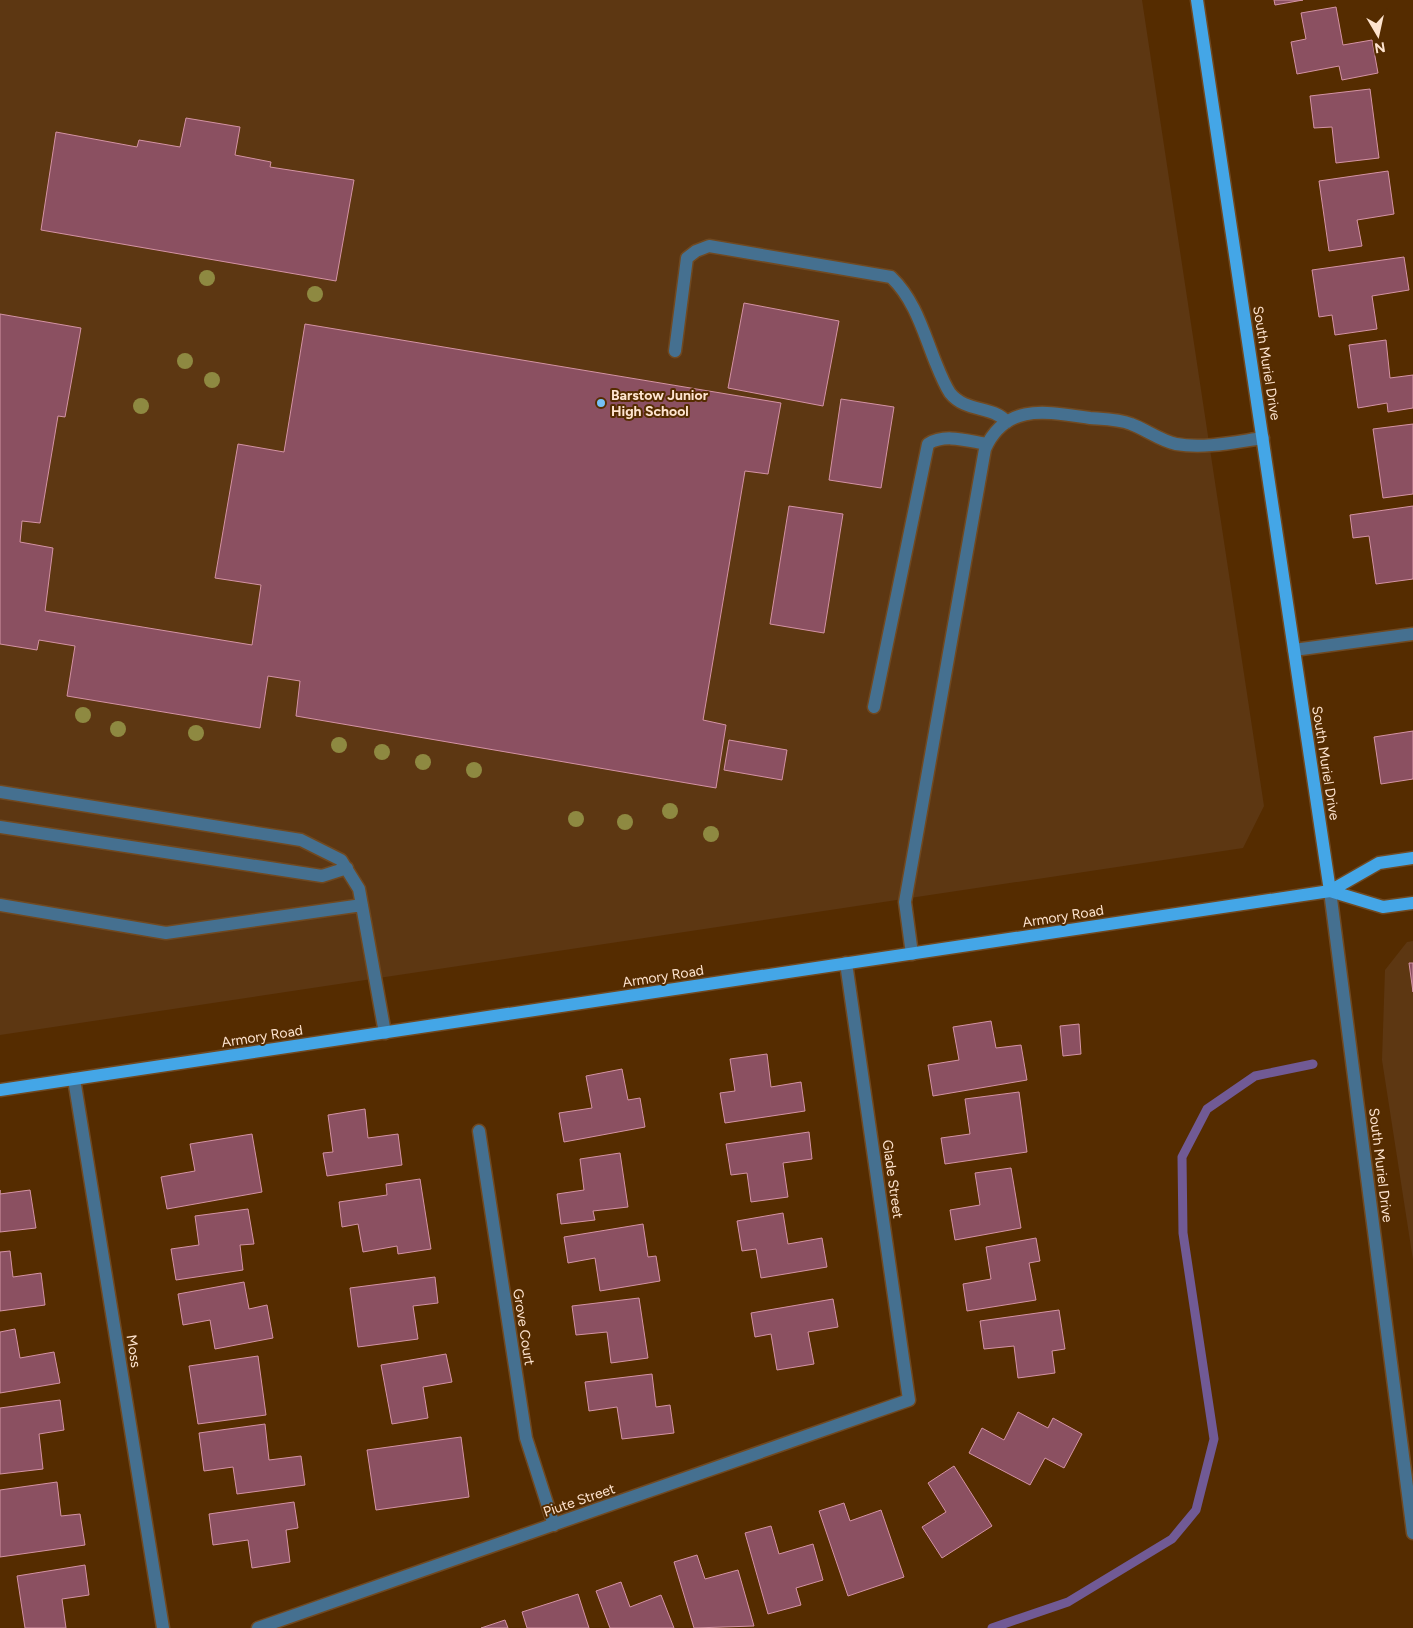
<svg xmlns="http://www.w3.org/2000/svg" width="1413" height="1628" viewBox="0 0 1413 1628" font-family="Figtree,sans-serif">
<rect width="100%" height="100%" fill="#552c00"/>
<path fill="#5d3712" d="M0 0H1142L1264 806 1243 848 0 1035Z
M1413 941V1260L1382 1060 1385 970 1407 942Z"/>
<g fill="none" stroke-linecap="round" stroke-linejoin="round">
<path stroke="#715a95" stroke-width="9" d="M992 1628 1068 1602 1172 1539 1196 1510 1214 1439 1183 1233 1182 1157 1207 1109 1255 1076 1313 1064"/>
</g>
<path fill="#8b5061" stroke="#d493a4" d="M1274 0H1303L1275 5Z
M1336 7 1343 45 1372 40 1378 73 1342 80 1339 66 1297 74 1291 42 1306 39 1301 13Z
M1370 89 1379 158 1336 163 1332 127 1314 128 1310 96Z
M186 118 240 127 235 155 271 162 270 167 354 180 336 281 41 230 56 132 137 147 139 140 180 147Z
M1388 171 1394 214 1357 220 1362 246 1329 251 1319 181Z
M1404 257 1409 290 1372 296 1377 329 1335 335 1332 315 1319 317 1312 270Z
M744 303 839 321 823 406 728 388Z
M0 314 81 328 65 417 58 416 40 523 22 521 20 542 53 548 45 611 252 645 261 585 215 578 238 444 284 452 305 324 781 403 768 474 745 471 703 720 726 725 716 788 296 716 300 681 268 676 260 728 67 696 75 646 39 640 37 650 0 644Z
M1386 340 1390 378 1413 375V408L1388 412 1387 403 1358 408 1349 345Z
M841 399 894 407 881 488 829 480Z
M1413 424V494L1383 498 1373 429Z
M789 506 843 514 824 633 770 624Z
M1413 506V579L1376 584 1369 536 1353 538 1350 515Z
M1413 731V779L1381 784 1374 737Z
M729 740 787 750 782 780 724 770Z
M1409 963H1413V992Z
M991 1021 996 1048 1021 1045 1027 1080 933 1096 928 1065 959 1060 953 1027Z
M1079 1024 1081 1054 1063 1056 1060 1026Z
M767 1054 771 1087 801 1082 805 1111 725 1123 720 1093 735 1091 730 1059Z
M622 1069 628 1100 640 1098 645 1127 564 1142 559 1113 592 1108 586 1076Z
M1019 1092 1027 1152 945 1164 941 1138 970 1134 965 1099Z
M365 1109 368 1138 398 1134 402 1165 327 1176 323 1153 333 1152 328 1115Z
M809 1132 812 1159 783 1163 788 1197 751 1202 747 1173 731 1175 726 1144Z
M252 1134 262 1192 167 1209 161 1177 195 1171 190 1144Z
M620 1153 628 1207 593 1211 595 1220 561 1224 557 1194 584 1190 580 1159Z
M1011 1168 1021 1228 955 1240 950 1210 980 1205 975 1173Z
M420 1179 431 1249 398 1254 397 1246 363 1252 358 1224 342 1227 339 1202 387 1195 386 1184Z
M0 1190V1194L30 1190 36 1228 0 1232Z
M248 1209 254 1244 240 1245 243 1270 176 1280 171 1249 199 1245 195 1216Z
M783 1213 788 1244 822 1238 827 1267 761 1278 756 1249 742 1251 737 1221Z
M643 1224 648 1257 656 1256 660 1281 600 1291 595 1258 568 1263 564 1237Z
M1036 1238 1040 1261 1029 1263 1036 1300 967 1311 963 1284 991 1279 986 1247Z
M10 1251 13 1277 41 1273 45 1305 0 1311V1252Z
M435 1277 438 1303 413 1306 418 1339 358 1347 350 1288Z
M244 1282 249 1309 267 1305 273 1338 215 1349 210 1320 183 1325 178 1294Z
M639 1298 648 1358 611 1363 607 1332 576 1335 572 1306Z
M833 1299 838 1327 808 1332 814 1364 777 1370 771 1334 755 1337 751 1313Z
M1059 1310 1065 1349 1052 1351 1055 1373 1018 1378 1014 1346 984 1349 980 1321Z
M15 1329 20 1358 54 1352 60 1383 0 1393V1332Z
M446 1354 452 1382 423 1387 428 1418 392 1424 381 1365Z
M258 1356 266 1415 198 1424 189 1366Z
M652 1374 656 1407 670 1405 674 1433 622 1439 617 1407 589 1411 585 1382Z
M60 1400 64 1430 39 1434 43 1469 0 1474V1408Z
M1018 1412 1048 1428 1053 1418 1082 1434 1064 1468 1045 1458 1030 1485 969 1453 982 1428 1004 1440Z
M265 1424 269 1460 301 1456 305 1485 237 1494 233 1467 204 1471 199 1433Z
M461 1437 469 1497 376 1510 367 1450Z
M954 1466 992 1526 942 1558 922 1527 946 1512 928 1483Z
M57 1482 61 1516 80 1514 85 1545 0 1557V1490Z
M294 1502 298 1528 286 1530 290 1562 252 1568 248 1540 213 1545 209 1514Z
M844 1503 850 1521 881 1510 904 1577 848 1596 819 1511Z
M771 1526 779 1554 813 1544 823 1580 796 1588 801 1605 768 1614 745 1533Z
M697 1555 705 1579 738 1570 754 1626 694 1628 674 1562Z
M85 1565 89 1595 62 1599 66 1628H25L17 1576Z
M621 1582 630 1607 661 1595 674 1628H610L596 1591Z
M578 1594 589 1628H527L522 1612Z
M505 1620 508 1628H481Z"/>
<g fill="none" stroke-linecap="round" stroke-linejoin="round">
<g stroke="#704921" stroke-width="15">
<path id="minor" d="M675 351 687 258 696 251 709 246 891 277C915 300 923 331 935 361 939 371 944 384 950 393 966 413 992 405 1007 422
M1294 650 1413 634
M874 707 928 444C945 433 968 441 987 444
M0 792 301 840 341 860 359 889 385 1033
M0 827 322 876 347 868
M1330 891 1413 1533
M0 905 166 933 362 905
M912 954 905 902 985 449C1006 402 1047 412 1090 418 1103 419 1119 419 1131 424 1145 429 1161 441 1176 444 1204 449 1235 442 1263 438
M74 1079 163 1628
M479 1131 526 1438 554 1525
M258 1628 909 1400 846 963"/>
</g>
<g stroke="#704921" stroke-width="15">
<path id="major" d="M1197 0 1330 891
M1330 891 1383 907 1413 903
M0 1090 1330 891 1379 863 1413 858"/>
</g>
<use href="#minor" stroke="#457090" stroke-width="12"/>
<use href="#major" stroke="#44a6e7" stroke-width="12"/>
</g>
<g fill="#8e8941">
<circle cx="207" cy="278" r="8"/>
<circle cx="315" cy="294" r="8"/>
<circle cx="185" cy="361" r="8"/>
<circle cx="212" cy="380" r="8"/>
<circle cx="141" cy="406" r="8"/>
<circle cx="83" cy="715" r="8"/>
<circle cx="118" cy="729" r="8"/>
<circle cx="196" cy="733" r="8"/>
<circle cx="339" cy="745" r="8"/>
<circle cx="382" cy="752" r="8"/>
<circle cx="423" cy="762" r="8"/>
<circle cx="474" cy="770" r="8"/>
<circle cx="670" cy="811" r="8"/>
<circle cx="576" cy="819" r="8"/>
<circle cx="625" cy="822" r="8"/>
<circle cx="711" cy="834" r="8"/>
</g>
<circle fill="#75c0f6" stroke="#552c00" stroke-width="2" cx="601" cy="403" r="5"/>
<g text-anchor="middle" stroke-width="4" stroke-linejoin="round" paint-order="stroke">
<g font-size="14" fill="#fee4cf" stroke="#552c00">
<text transform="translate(1267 363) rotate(81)" y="5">South Muriel Drive</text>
<text transform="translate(1326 763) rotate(81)" y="5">South Muriel Drive</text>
<text transform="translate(1063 916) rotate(-9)" y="5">Armory Road</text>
<text transform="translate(663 976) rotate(-9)" y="5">Armory Road</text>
<text transform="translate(262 1036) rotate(-9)" y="5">Armory Road</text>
<text transform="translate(1381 1165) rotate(83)" y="5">South Muriel Drive</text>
<text transform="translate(893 1179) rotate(82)" y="5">Glade Street</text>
<text transform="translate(524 1327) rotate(81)" y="5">Grove Court</text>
<text transform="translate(134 1351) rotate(81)" y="5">Moss</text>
<text transform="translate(579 1500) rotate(-19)" y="5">Piute Street</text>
</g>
<g font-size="14" font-weight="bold" fill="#fee4cf" stroke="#552c00" text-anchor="start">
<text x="611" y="400">Barstow Junior<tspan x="611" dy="16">High School</tspan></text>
</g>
</g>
<g transform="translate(1378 35) rotate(171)" stroke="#552c00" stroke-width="4" paint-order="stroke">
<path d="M0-4L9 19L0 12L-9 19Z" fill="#fee4cf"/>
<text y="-8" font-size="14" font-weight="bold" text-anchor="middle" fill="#fee4cf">N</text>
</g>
</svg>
